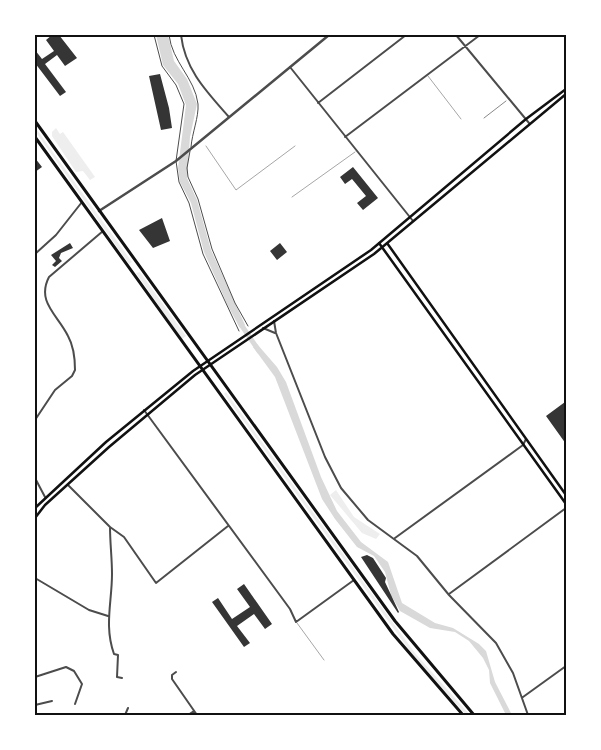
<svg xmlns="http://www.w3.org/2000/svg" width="601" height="750" viewBox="0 0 601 750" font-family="'Libre Baskerville',serif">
<rect width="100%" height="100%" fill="#fff"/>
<path fill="#eee" d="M35 127 132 262 129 264 35 131Z
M56 128 60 134 63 132 95 177 90 180 83 171 76 172 52 136V132Z
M140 272 186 336 182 339 136 273Z
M226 392 415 653 470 715H466L412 654 224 394Z
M336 490 354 517 380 534 376 539 362 533 330 495Z"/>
<path fill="#d9d9d9" d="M156 35H168L174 61 187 79 197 104 190 137 187 178 197 200 211 250 245 325 240 328 228 306 204 252 191 203 180 182 178 168 186 105 178 84 163 65Z
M257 344 277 367 286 382 321 477 337 511 361 542 388 562 402 603 435 623 453 628 479 644 486 651 495 682 512 715H506L490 683 489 670 483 658 469 641 455 632 430 628 400 611 391 595 385 572 374 556 357 547 335 519 322 499 275 377 253 347Z"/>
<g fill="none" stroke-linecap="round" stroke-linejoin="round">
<path stroke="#d9d9d9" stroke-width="5" d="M240 323 259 351"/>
</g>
<path fill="#353535" d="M52 35H59L77 58 65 66 57 55 45 64 66 92 60 96 35 63V50L42 59 54 51 46 40Z
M160 74 169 108 172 128 161 130 149 76Z
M35 158 42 167 35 172Z
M353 167 378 198 363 210 357 203 366 196 352 179 345 184 340 177Z
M162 218 170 241 153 248 139 230Z
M70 243 73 248 61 253 59 258 62 261 55 267 52 265 56 261 51 255Z
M280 243 287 252 277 260 270 251Z
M565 402 566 404V444L546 416Z
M367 555 373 558 386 578 385 582 399 612 398 613 361 557Z
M244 584 272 624 265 629 254 614 237 626 250 643 244 647 212 602 218 598 232 619 250 607 237 589Z"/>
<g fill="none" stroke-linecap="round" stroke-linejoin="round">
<path stroke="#111" stroke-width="0.5" d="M484 118 506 101"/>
<path stroke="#4c4c4c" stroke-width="0.5" d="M428 76 461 119
M206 146 236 190 295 146
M292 197 355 152
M297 623 324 660"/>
<path stroke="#4c4c4c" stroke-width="1" d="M154 35 162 66 176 85 184 104 176 161 179 182 189 203 203 254 239 331
M169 35C172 62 195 78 198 104 199 117 192 133 191 147
M190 151 187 168 188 177 198 199 212 249 235 303 248 326"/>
<path stroke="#4c4c4c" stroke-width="2" d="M181 35C185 70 207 92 229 117
M456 35 529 123
M290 67 413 221
M318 103 406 35
M345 137 480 35
M35 254 56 235 82 202
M274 321 276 333 325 457 341 488 368 520 417 556 449 595 496 643 513 673 528 715
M263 328 275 333
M144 410 290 609 296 622 354 580
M35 420 55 390 72 376 75 370C75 360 73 345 68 336 58 315 36 302 49 277L103 231
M35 478 45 497
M68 485 110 527 124 537 156 583 228 526
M110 527C110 543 112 558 112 574 112 602 104 626 114 654L118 655 117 677 122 678
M395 538 523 445 526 439
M35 578 89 610 108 616
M449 594 566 508
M176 672 172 675V679L197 715
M35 677 66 667 74 671 82 684 75 704
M523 697 566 666
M35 705 52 701
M125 715 128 708
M188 715 194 711"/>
<path stroke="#4c4c4c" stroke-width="2.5" d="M99 211 176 161 329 35"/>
<path stroke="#111" stroke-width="2.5" d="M379 243 566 504
M387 243 566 495
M35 508 106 442 193 371 371 250 526 119 566 89
M35 518 45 505 109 447 195 375 374 254 566 94"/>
<path stroke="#111" stroke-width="3" d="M35 121 395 621 474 715
M35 137 393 634 463 715"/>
</g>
<rect width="601" height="750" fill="none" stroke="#ffffff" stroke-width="72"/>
<rect x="36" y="36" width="529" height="678" fill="none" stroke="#111" stroke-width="2"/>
</svg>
